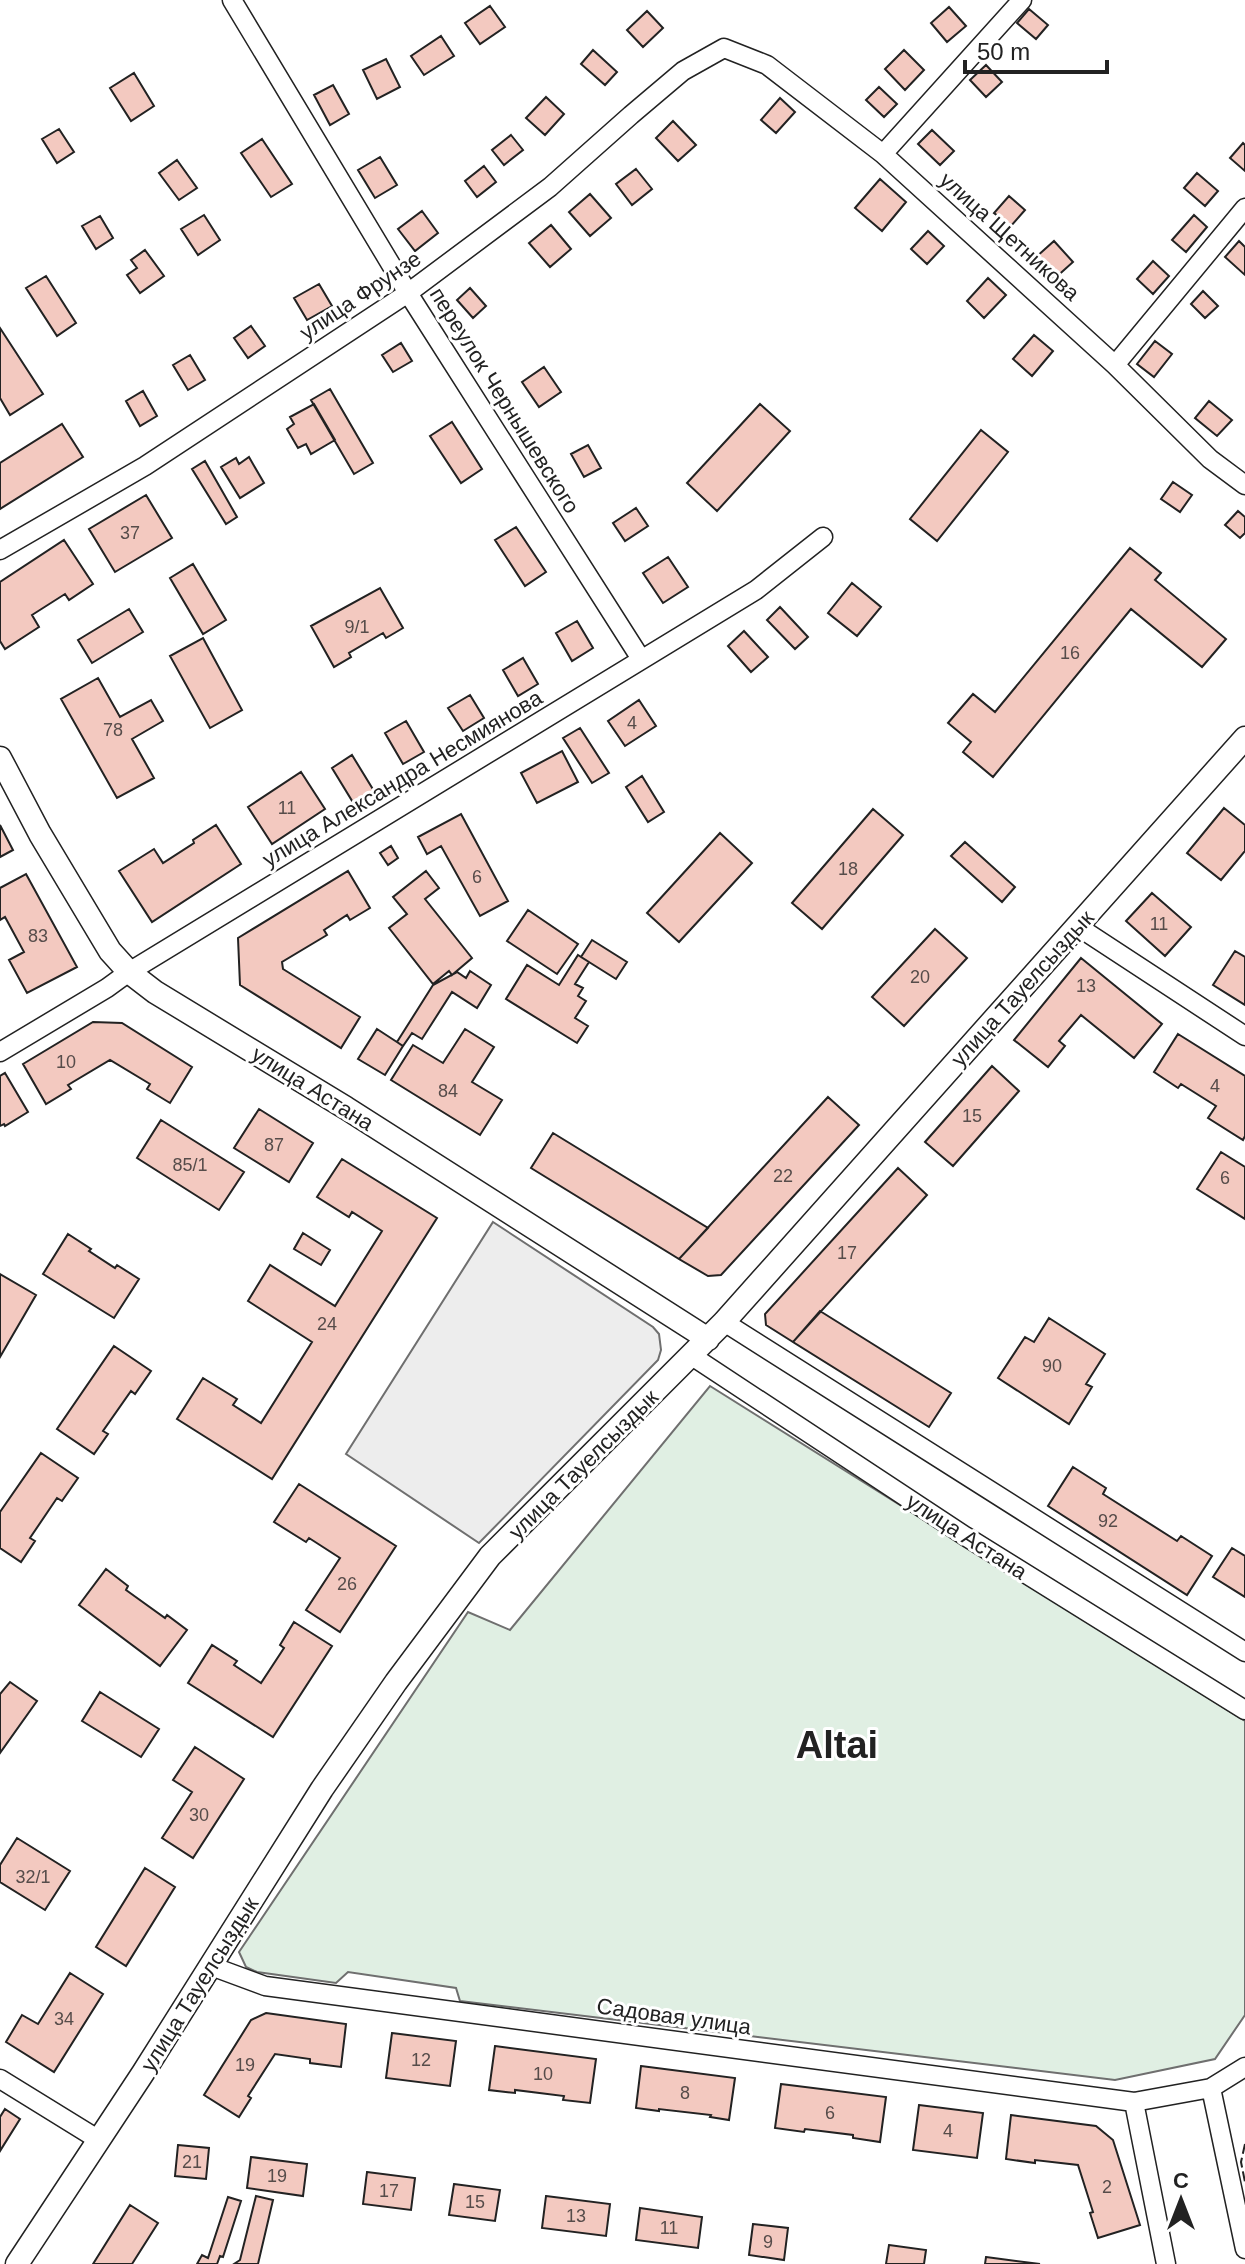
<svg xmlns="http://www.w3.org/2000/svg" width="1245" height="2264" viewBox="0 0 1245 2264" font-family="Helvetica,sans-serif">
<rect width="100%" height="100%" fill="#fff"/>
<path fill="#e0efe3" stroke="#6f6f6f" stroke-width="2" d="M710 1386 1245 1721V2015L1215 2059 1115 2080 460 2001 456 1988 348 1972 336 1983 257 1972 246 1967 239 1952 468 1612 510 1630Z"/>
<path fill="#ededed" stroke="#6f6f6f" stroke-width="2" d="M493 1222 653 1327 659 1334 661 1350 658 1360 479 1543 346 1454Z"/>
<path fill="#f3c9c0" stroke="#222" stroke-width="2" d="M490 6 505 27 480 44 465 23Z
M949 7 966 26 947 42 931 23Z
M1029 9 1048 25 1036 39 1017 23Z
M647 11 663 28 643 47 627 30Z
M441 36 454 56 424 75 411 56Z
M593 50 617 72 605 85 581 64Z
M904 50 924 70 905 90 885 69Z
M386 59 400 87 377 99 363 70Z
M986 65 1002 82 986 97 970 80Z
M134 73 154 106 131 121 110 88Z
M333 85 349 114 330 125 314 95Z
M879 87 897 104 884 117 866 100Z
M546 97 564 114 545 135 526 118Z
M780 98 795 112 776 133 761 120Z
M673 121 696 145 678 161 656 138Z
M59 129 74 152 57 163 42 139Z
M932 130 954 151 940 165 918 144Z
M511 135 523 150 504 165 492 150Z
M262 139 292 184 271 197 241 153Z
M1243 143 1245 145V171L1230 158Z
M380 157 397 185 375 198 358 170Z
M177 160 197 188 179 200 159 173Z
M484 166 496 182 477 197 465 181Z
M636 169 652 189 632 205 616 184Z
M1197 173 1218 191 1205 206 1184 188Z
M880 179 906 202 882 231 855 208Z
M590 194 611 218 590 236 569 212Z
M1009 196 1025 210 1011 226 994 213Z
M422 211 438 233 415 251 398 229Z
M204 215 220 240 198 255 181 229Z
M1194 215 1207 227 1186 252 1172 240Z
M100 216 113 238 96 249 82 226Z
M551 225 571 249 550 267 529 243Z
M928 231 944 246 927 264 911 249Z
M1054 241 1073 262 1054 279 1035 258Z
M1239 241 1245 247V275L1225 257Z
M145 250 164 276 140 293 127 275 137 268 131 260Z
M1153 261 1169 276 1153 294 1137 279Z
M46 276 76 323 57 336 26 288Z
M988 278 1006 295 984 318 967 301Z
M319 284 332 306 307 320 294 298Z
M470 288 486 306 473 318 457 300Z
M1203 291 1218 306 1205 318 1191 304Z
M251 326 265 346 248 358 234 338Z
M0 328 43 394 10 415 0 398Z
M1034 335 1053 351 1032 376 1013 359Z
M1155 341 1172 354 1154 377 1137 364Z
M401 343 412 361 393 372 382 355Z
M190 355 205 380 188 390 173 365Z
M544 367 561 392 539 407 522 382Z
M330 389 373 463 354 474 311 400Z
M143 391 157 416 140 426 126 401Z
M1209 401 1232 420 1217 436 1195 418Z
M314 404 335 440 311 454 306 444 298 448 287 429 294 424 290 417Z
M760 404 790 431 717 511 687 483Z
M452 422 482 469 461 483 430 436Z
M62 424 83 457 0 509V463Z
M981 430 1008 452 937 541 910 519Z
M588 445 601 468 584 477 571 454Z
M249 457 264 483 240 498 221 467 236 458 239 464Z
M205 461 237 517 226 524 192 469Z
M1173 482 1192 495 1180 512 1161 499Z
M146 495 172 538 115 572 89 529Z
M636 508 648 526 625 541 613 523Z
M1238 511 1245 517V533L1240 538 1225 525Z
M516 527 546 572 525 586 495 540Z
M64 540 93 584 69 600 65 594 32 615 39 627 5 649 0 641V582Z
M1130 548 1161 573 1155 580 1226 639 1202 667 1131 609 993 777 963 752 971 742 948 723 973 694 995 712Z
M668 557 688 587 663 603 643 573Z
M193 564 226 620 203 634 170 578Z
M852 583 881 607 857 636 828 613Z
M380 588 403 628 386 638 383 633 349 653 351 657 334 667 311 626Z
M780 607 808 637 795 649 767 620Z
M129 609 143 632 92 663 78 640Z
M577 621 593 648 572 661 556 633Z
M744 631 768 657 751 672 728 646Z
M203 638 242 710 210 728 170 656Z
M523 658 538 684 518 696 503 670Z
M98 678 120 717 151 700 163 721 132 739 154 778 117 798 61 699Z
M470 695 484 718 463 731 448 708Z
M639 700 656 726 625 746 608 721Z
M406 721 424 752 403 764 385 733Z
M580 728 609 773 592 783 563 738Z
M562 751 578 782 537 803 521 773Z
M352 755 374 791 354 804 332 768Z
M301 772 325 809 272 844 248 807Z
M642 776 664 812 648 822 626 787Z
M1224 808 1245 825V851L1221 880 1187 853Z
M873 809 903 835 822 929 792 903Z
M461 814 508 901 480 916 441 846 427 854 418 837Z
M0 825 13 850 0 857Z
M216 825 241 864 152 922 119 871 154 849 163 863 194 843 193 840Z
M720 833 752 863 679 942 647 913Z
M965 842 1015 887 1002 902 951 856Z
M391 846 398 858 388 865 380 853Z
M348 871 370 908 350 920 347 915 324 930 327 935 282 962 283 969 360 1017 341 1048 240 985 238 938Z
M426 871 439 888 425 899 472 958 452 975 449 971 433 984 389 928 407 914 393 897Z
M26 874 77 967 27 993 9 960 24 952 5 917 0 920V888Z
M1152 893 1191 927 1165 956 1126 921Z
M528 910 578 944 557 974 507 941Z
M935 929 967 958 904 1026 872 997Z
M592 940 627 962 616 979 581 957Z
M1235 951 1245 957V1005L1213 985Z
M578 955 589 962 575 984 583 988 578 996 586 1001 575 1018 588 1026 577 1043 506 999 527 965 559 985Z
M1081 958 1162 1024 1134 1058 1081 1015 1059 1041 1065 1046 1048 1067 1014 1040Z
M470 971 491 985 477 1008 452 992 422 1039 412 1033 403 1046 397 1042 433 985 457 972 466 978Z
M93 1022 122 1023 192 1067 170 1103 147 1089 150 1084 110 1060 68 1085 71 1089 46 1104 23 1064Z
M377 1029 403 1046 385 1075 358 1059Z
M465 1029 494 1047 472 1082 502 1100 480 1135 391 1080 413 1045 443 1063Z
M1178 1034 1245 1076V1136L1243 1140 1208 1118 1216 1106 1181 1084 1178 1088 1154 1072Z
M992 1066 1019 1091 953 1166 925 1142Z
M5 1073 28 1112 5 1126 4 1124 0 1126V1076Z
M828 1097 859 1125 721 1275 708 1276 679 1259Z
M259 1109 313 1143 289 1182 234 1148Z
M161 1120 244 1172 219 1210 137 1158Z
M553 1133 708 1228 679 1259 531 1168Z
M1221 1152 1245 1167V1219L1197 1189Z
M342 1159 437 1218 272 1479 177 1419 203 1378 237 1399 233 1405 261 1423 312 1342 248 1301 270 1265 335 1306 382 1231 352 1212 349 1217 317 1197Z
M898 1168 927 1195 793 1342 766 1325 765 1314Z
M303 1233 330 1250 321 1265 294 1249Z
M68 1234 91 1249 89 1251 115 1268 117 1265 139 1279 114 1318 43 1274Z
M0 1274 36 1295 0 1357Z
M820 1311 951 1393 929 1427 793 1342Z
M1049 1318 1105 1354 1086 1384 1092 1387 1069 1424 998 1378 1025 1337 1034 1342Z
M114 1346 151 1371 135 1394 131 1391 103 1431 108 1434 94 1454 57 1429Z
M41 1453 78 1478 62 1501 57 1498 30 1538 35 1541 21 1562 0 1548V1512Z
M1073 1467 1106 1488 1103 1494 1177 1541 1181 1536 1212 1556 1187 1595 1048 1506Z
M299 1484 396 1546 340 1632 306 1610 340 1558 309 1538 306 1542 274 1522Z
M1232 1548 1245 1556V1597L1213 1577Z
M106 1569 128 1586 126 1590 165 1618 167 1615 187 1630 160 1666 79 1605Z
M294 1622 332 1646 273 1737 188 1683 212 1645 237 1661 234 1665 261 1683 284 1648 280 1645Z
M10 1682 37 1701 0 1753V1694Z
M100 1692 159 1729 141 1757 82 1721Z
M195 1747 244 1779 193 1858 162 1838 192 1792 173 1780Z
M17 1838 70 1871 45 1910 0 1882V1865Z
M145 1868 175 1887 126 1966 96 1947Z
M70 1973 103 1994 54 2072 6 2042 22 2015 38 2024Z
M266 2013 346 2024 341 2067 310 2063V2059L275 2054 248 2096 251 2098 239 2117 204 2095 251 2020Z
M392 2033 456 2041 450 2086 386 2078Z
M495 2046 596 2059 590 2103 563 2100 564 2096 515 2090V2093L489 2090Z
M641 2066 735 2078 729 2120 710 2117 711 2115 659 2109V2111L636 2108Z
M781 2084 886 2097 880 2142 853 2138V2135L805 2129 804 2132 775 2128Z
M919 2105 983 2113 977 2158 913 2150Z
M5 2109 20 2119 0 2151V2117Z
M1011 2115 1096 2126 1113 2140 1140 2225 1098 2238 1090 2213 1093 2212 1078 2165 1035 2160V2163L1006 2159Z
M178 2145 209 2148 206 2179 175 2176Z
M251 2157 307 2164 303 2196 247 2188Z
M367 2172 415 2178 411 2210 363 2204Z
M454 2184 500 2190 495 2221 449 2215Z
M256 2196 273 2200 258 2264H234L240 2260Z
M546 2196 610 2204 606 2236 542 2228Z
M228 2197 241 2201 223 2257 220 2256 217 2264H197L202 2255 208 2258Z
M130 2205 158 2223 132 2264H93Z
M640 2208 702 2217 698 2248 636 2240Z
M753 2224 788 2228 784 2260 749 2255Z
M889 2245 926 2250 924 2264H886Z
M986 2257 1040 2264H985Z"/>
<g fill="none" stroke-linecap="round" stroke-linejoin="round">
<g stroke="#222" stroke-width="21">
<path id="minor" d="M232 0 408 293 641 659
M883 154 1022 0
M1115 365 1245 208
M0 550 145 466 408 293 550 187 631 115 683 71 724 48 767 65 883 154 1115 365 1210 459 1245 485
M1077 926 1245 1036
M0 1052 107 988 129 972 756 590 823 537
M724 1322 1245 1652
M692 1356 965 1536 1245 1710
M211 1966 265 1986 1134 2102 1211 2088 1245 2067
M0 2079 99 2140
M1211 2088 1245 2249
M1134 2102 1166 2264"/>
</g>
<g stroke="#222" stroke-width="25">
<path id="tertiary" d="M0 758 40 834 110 951 129 972 155 992 346 1108 708 1339
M17 2264 143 2073 322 1789 396 1682 490 1556 724 1322 1245 738"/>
</g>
<use href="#minor" stroke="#fff" stroke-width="18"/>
<use href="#tertiary" stroke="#fff" stroke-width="22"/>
<path stroke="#222" stroke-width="2" stroke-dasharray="10 4" stroke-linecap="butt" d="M1245 2144 1241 2162 1245 2182"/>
</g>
<g text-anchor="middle" stroke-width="6" stroke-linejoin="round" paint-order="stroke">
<g font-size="18" fill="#564c4a">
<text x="130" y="539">37</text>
<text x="357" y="633">9/1</text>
<text x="1070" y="659">16</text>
<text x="632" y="729">4</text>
<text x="113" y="736">78</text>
<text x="287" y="814">11</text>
<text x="848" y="875">18</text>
<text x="477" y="883">6</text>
<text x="1159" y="930">11</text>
<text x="38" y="942">83</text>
<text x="920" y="983">20</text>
<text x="1086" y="992">13</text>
<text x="66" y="1068">10</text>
<text x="1215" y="1092">4</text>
<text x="448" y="1097">84</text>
<text x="972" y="1122">15</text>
<text x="274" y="1151">87</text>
<text x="190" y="1171">85/1</text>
<text x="783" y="1182">22</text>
<text x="1225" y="1184">6</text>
<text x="847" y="1259">17</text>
<text x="327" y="1330">24</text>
<text x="1052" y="1372">90</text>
<text x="1108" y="1527">92</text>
<text x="347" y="1590">26</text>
<text x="199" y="1821">30</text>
<text x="33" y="1883">32/1</text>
<text x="64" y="2025">34</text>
<text x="421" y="2066">12</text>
<text x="245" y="2071">19</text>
<text x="543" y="2080">10</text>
<text x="685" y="2099">8</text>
<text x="830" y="2119">6</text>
<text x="948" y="2137">4</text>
<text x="192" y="2168">21</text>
<text x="277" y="2182">19</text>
<text x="1107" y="2193">2</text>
<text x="389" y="2197">17</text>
<text x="475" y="2208">15</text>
<text x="576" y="2222">13</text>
<text x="669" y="2234">11</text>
<text x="768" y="2248">9</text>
</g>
<g font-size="22" fill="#222" stroke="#fff">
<text transform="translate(1010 236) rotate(42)" y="8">улица Щетникова</text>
<text transform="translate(360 295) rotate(-34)" y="8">улица Фрунзе</text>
<text transform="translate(505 400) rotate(58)" y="8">переулок Чернышевского</text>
<text transform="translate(402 778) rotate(-31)" y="8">улица Александра Несмиянова</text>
<text transform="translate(1022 988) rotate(-48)" y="8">улица Тауелсыздык</text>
<text transform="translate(313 1088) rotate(32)" y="8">улица Астана</text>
<text transform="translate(583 1464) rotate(-45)" y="8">улица Тауелсыздык</text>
<text transform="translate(967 1536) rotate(33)" y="8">улица Астана</text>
<text transform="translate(199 1984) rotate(-58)" y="8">улица Тауелсыздык</text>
<text transform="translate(674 2016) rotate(8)" y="8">Садовая улица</text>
</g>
<g font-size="38" font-weight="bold" fill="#222" stroke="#fff">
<text x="837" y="1758">Altai</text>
</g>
</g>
<g transform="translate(1181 2200)" stroke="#ffffff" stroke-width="6" paint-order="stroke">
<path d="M0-6L14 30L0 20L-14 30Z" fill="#222222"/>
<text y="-12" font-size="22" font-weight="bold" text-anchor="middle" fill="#222222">С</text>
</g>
<path d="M965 60v12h142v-12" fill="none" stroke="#222222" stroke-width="4"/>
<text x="977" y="60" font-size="24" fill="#222222" stroke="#ffffff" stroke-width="6" paint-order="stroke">50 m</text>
</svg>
